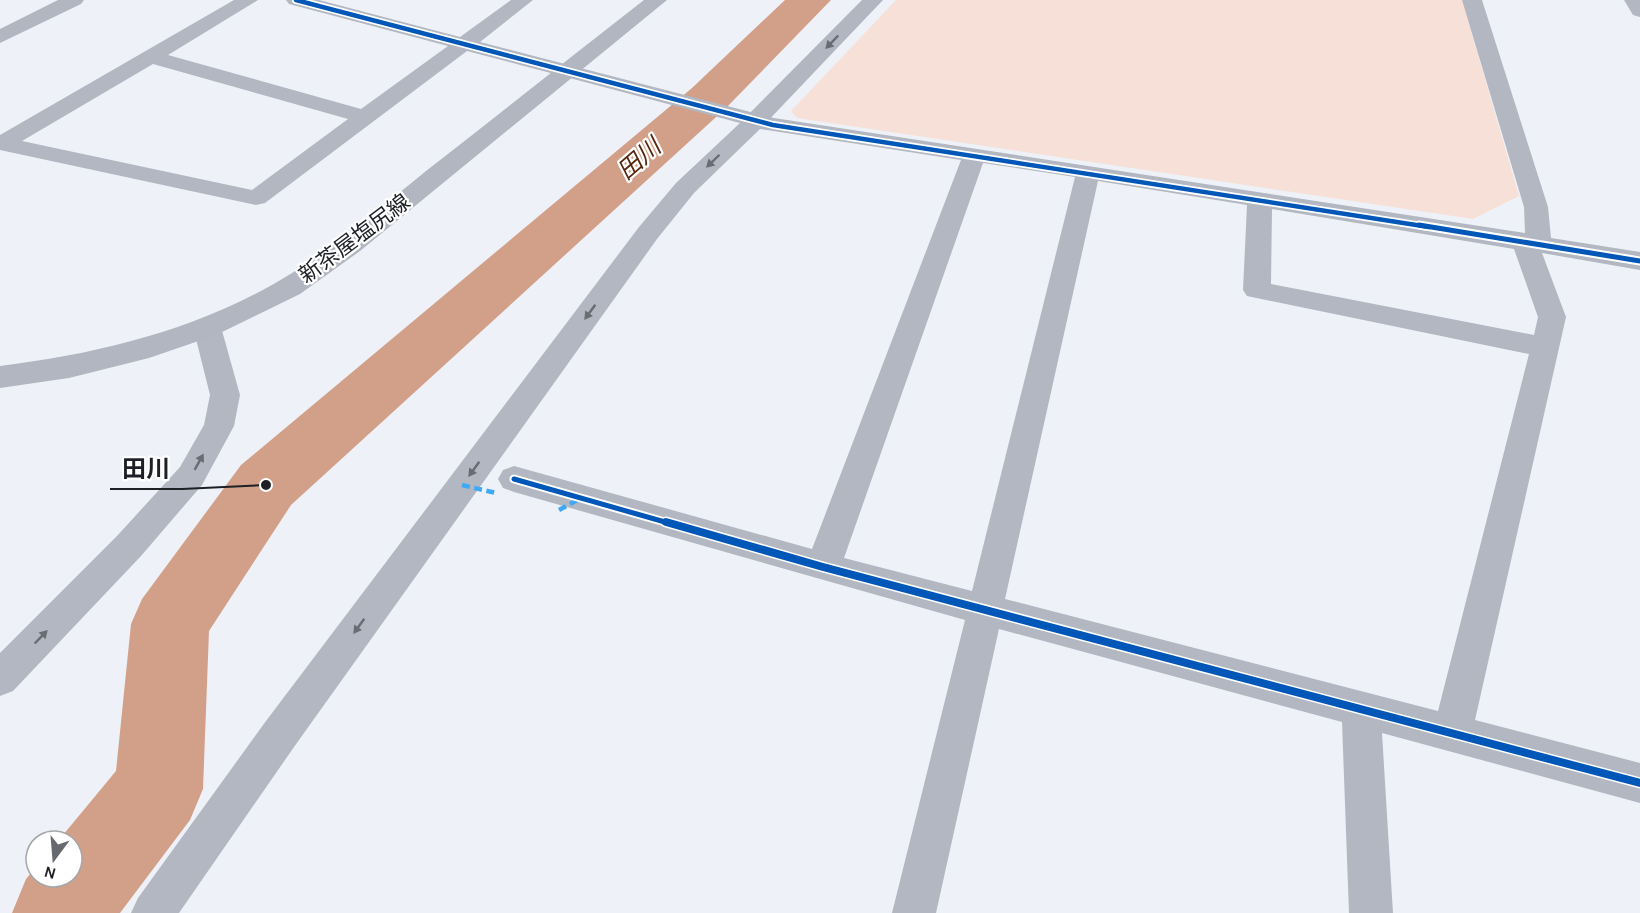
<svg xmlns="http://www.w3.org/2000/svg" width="1640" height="913" viewBox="0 0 1640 913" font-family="Karla,'Noto Sans JP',sans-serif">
<rect width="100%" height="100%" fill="#eef2f8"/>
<path fill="#f7e0d7" d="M896 0H1462L1519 196 1473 219 797 118 791 111Z"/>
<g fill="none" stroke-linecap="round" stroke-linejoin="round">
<path fill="#d2a089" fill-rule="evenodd" d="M785 0H831L726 108 291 505 209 631 203 789 190 820 120 913H12L26 879 36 867V877H72V841H58L116 771 131 624 142 599 241 465 692 88Z"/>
<path fill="#b2b7c1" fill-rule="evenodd" d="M234 0H258L168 55 361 109 448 46 289 4 286 0H319L460 37 511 0H533L480 42 774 118 1525 233 1524 207 1462 0H1482L1548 207 1551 238 1640 252V270L1542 253 1566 317 1475 720 1640 763V803L1382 733 1393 913H1349L1342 722 999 629 936 913H892L965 620 514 492 503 488 498 479 503 470 514 466 812 549 961 160 760 129 694 193 657 239 294 747 179 913H131L138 898 266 721 639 227 676 183 740 123 467 51 265 203 256 205 0 150V135ZM153 64 348 119 252 190 22 141ZM983 163 1075 177 972 591 844 558ZM1098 181 1247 205 1243 290 1247 296 1529 354 1438 711 1005 599ZM1272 209 1514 249 1538 317 1534 335 1271 284Z
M1624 0H1640V17L1633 15Z
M207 317 217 320 221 327 240 395 234 426 202 485 141 556 13 691 0 696V653L117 536 180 467 204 425 210 395 193 327 197 320Z"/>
<path fill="#b1b6c1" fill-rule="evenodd" d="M58 0H84L81 4 0 43V29Z
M644 0H667L360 251 300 294 216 335 149 358 69 378 0 388V366C90 355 180 334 261 291 321 259 373 214 426 171 499 114 571 57 644 0Z
M862 0H883L763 126H747L743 121 747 116Z"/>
<path stroke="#3fa9f5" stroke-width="4.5" stroke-dasharray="8 4.5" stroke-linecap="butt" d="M462 485 496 493
M559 510 581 498"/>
<g stroke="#fff" stroke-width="8">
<path id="cycleway-far2" d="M296 0 773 125 1429 227"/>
</g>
<g stroke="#fff" stroke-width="9">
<path id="cycleway-far1" d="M1419 225 1640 261
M514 479 672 524"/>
</g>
<g stroke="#fff" stroke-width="11">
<path id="cycleway" d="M666 522 823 567 1640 783"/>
</g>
<use href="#cycleway-far2" stroke="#0057b8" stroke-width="4.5"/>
<use href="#cycleway-far1" stroke="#0057b8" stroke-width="5"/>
<use href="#cycleway" stroke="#0057b8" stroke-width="8"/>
</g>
<defs><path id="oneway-solid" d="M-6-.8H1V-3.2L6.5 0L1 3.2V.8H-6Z" transform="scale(1.5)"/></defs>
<use fill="#676b73" href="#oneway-solid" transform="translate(832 42) rotate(134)"/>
<g fill="#686c73">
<use href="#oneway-solid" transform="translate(713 161) rotate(136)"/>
<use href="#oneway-solid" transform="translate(590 312) rotate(126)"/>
<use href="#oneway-solid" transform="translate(199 462) rotate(-61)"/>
<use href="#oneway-solid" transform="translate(474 469) rotate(126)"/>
<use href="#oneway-solid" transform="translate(359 626) rotate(126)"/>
<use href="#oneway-solid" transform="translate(41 637) rotate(-46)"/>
</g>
<g text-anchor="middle" stroke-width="4.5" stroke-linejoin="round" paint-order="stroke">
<g font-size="22" fill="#1d2025" stroke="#fff">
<text transform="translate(354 238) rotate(-37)" y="8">新茶屋塩尻線</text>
</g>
<g font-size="24" font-style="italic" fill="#55250a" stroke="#fff">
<text transform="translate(639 159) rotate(-41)" y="8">田川</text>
</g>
</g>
<path fill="none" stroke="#1d2025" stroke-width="2" d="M266 485L182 489H110"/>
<circle fill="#1d2025" stroke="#fff" stroke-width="2" cx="266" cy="485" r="6"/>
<g font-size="24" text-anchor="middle" font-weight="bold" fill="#1d2025" stroke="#fff" stroke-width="4.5" stroke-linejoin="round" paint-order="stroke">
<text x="146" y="477">田川</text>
</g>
<g transform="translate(54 859) rotate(196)"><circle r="28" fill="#ffffff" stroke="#a5a6a8" stroke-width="1.5"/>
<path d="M0-4.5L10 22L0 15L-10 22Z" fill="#666a6f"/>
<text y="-9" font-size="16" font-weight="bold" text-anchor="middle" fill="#1d2025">N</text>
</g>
</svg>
